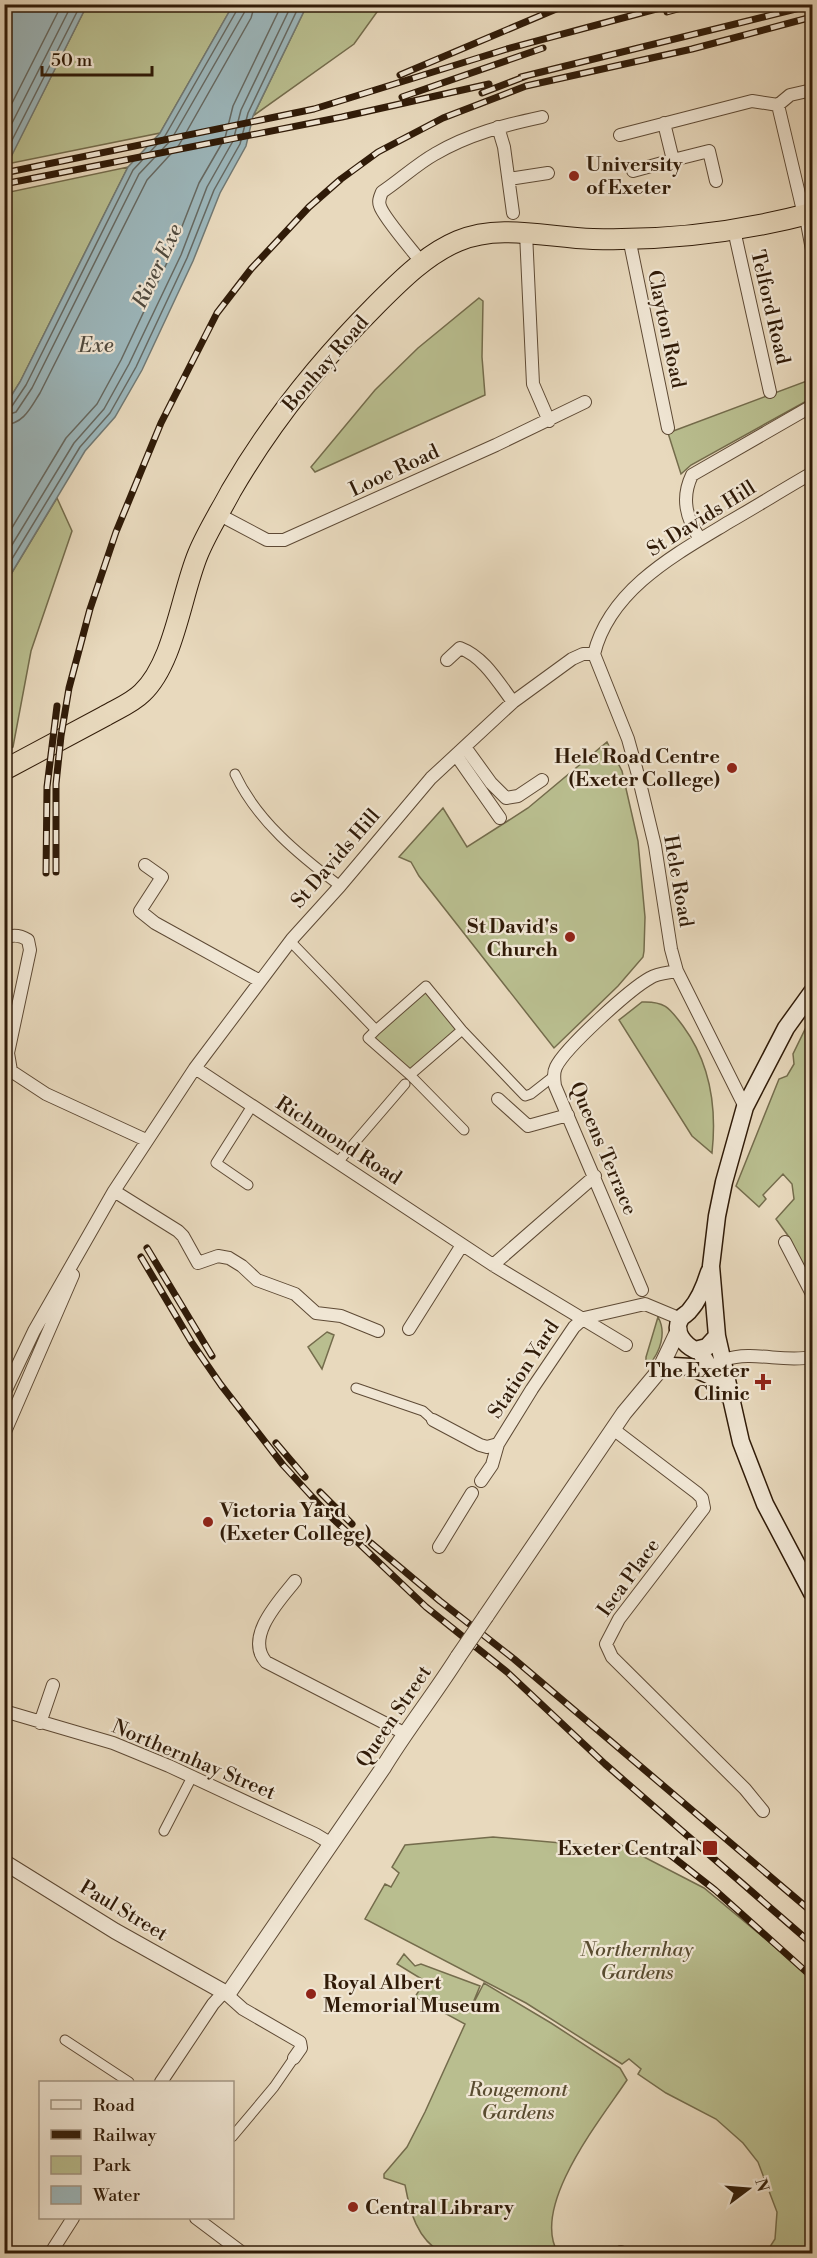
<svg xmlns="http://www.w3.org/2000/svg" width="817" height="2258" viewBox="0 0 817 2258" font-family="'Libre Bodoni',serif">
<rect width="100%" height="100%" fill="#e8d9bd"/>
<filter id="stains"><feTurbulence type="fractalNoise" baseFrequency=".00333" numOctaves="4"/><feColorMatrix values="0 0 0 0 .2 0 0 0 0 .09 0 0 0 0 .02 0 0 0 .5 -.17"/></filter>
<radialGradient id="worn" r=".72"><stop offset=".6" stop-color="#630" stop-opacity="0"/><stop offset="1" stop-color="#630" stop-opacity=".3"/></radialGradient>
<path fill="#b9be8f" stroke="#746c4c" stroke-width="1.5" d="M87 5H233L160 133 7 164Z
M307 5H382L354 44 253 116Z
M128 167 20 382 5 406V193Z
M479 298 483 301 482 357 485 395 315 472 311 467 375 390 418 348Z
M812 379V398L691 465 681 474 668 433Z
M57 498 72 531 31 651 13 747 5 751V584Z
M607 742 622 771 638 841 645 917 644 951 643 957 618 986 554 1048 419 876 411 862 399 857 443 808 467 847 528 808Z
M427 989 458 1029 410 1074 370 1038Z
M642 1002C666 1001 670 1009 683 1026 711 1064 717 1107 712 1153L692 1136 619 1020Z
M812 1015V1282L789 1237 776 1219 794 1199 792 1184 783 1174 763 1195 766 1199 759 1207 736 1186 779 1079 787 1076 794 1064 793 1054Z
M658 1317C667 1333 660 1352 649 1365L646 1363V1357Z
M327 1332 334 1335 322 1369 308 1347Z
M493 1837 617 1848 619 1844 704 1888 799 1967 812 1982V2253H766L775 2239 777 2212 758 2162 743 2143 716 2119 666 2093 638 2074 641 2069 629 2059 622 2064 526 2003 365 1919 385 1884 391 1887 399 1873 392 1867 405 1845Z
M404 1954 415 1966 421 1964 480 1986 470 2010 484 1983 551 2023 620 2068 627 2080C601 2119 530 2206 558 2253H442C417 2239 410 2212 405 2185L384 2178V2174L407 2147 425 2112 465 2024 415 1997 425 1981 397 1964Z"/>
<path fill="#9cb7bc" stroke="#717974" stroke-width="1.5" d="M10 5H87L5 169 4 16Z
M233 5H307L253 116 246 146 220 193 193 261 142 370 115 417 85 451 5 584V406L20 382 128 167 160 133Z"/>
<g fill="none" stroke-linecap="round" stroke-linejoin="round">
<path stroke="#666962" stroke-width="1.5" d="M4 119 62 4
M4 139 72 4
M4 156 81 4
M4 409 12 406 26 385 133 170 165 136 237 10 238 4
M4 416 16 412 32 388 139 174 171 140 244 13 246 4
M4 425C24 424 31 407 40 393L147 180 179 145 251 18 255 4
M4 541 66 438 97 404 121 360 172 252 199 183 225 138 233 106 282 4
M4 558 74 443 104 409 129 364 181 255 207 187 233 141 241 110 292 4
M4 572 80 447 110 413 136 367 187 258 214 190 240 144 248 113 300 4"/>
<g stroke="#5e4a35" stroke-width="11">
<path id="pedestrian" d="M804 215 812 258
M235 774C257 821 299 855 340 886
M290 941 376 1030 426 986 462 1030 525 1096 531 1094 554 1076
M376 1030 368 1038 410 1075 462 1030
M410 1075 464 1130
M338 1162 405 1084
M248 1185 216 1163 252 1106
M356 1388 423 1411 433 1420
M164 1831 192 1777
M65 2040 129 2082
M232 2137 274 2087 294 2058"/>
</g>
<g stroke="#5e4a35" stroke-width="14">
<path id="minor" d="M778 105 804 215
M778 105 790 95 812 90
M664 123 673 160 709 151 716 181
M498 127 504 147 513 213
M620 135 752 101 778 105
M633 171 673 160
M509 179 548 173
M734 230 770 392
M526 233 533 384 549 421
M629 238 668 428
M422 263C413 251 383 217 380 206 378 201 380 197 382 192 400 180 417 164 435 154 469 134 505 125 542 117
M218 514 267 540H284L496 445 585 402
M700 539C686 518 681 498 692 475L812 406
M594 654 628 739 638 775 655 846 671 949 677 971 745 1107
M594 654C610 589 676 554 729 522 757 506 784 489 812 473
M447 660 460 648C484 657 498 682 513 702
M465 747 491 783 506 798 518 796 542 780
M456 755 500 818
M145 865 162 877 140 911 155 923 260 981
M4 938C13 934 20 935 28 940L30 950 8 1053 11 1071 46 1094 146 1140
M195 1068 493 1265 626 1345
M498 1099 528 1126 568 1115
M114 1191 178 1231 183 1236 198 1263 218 1256 229 1258 242 1266 257 1280 295 1294 316 1313 341 1316 378 1331
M785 1242 812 1294
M493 1265 595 1176
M642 1290 555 1086C554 1079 553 1073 556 1067 565 1048 630 989 650 978 658 973 668 973 677 971
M584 1318 645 1304 681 1319
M409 1329 462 1245
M724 1360C753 1350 783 1363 812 1357
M4 1394 34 1331 114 1191 195 1068 292 939 340 886 431 778 513 702 572 659 583 654H594
M433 1420 480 1445 487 1447 498 1444
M613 1429 697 1493 702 1498 704 1508 619 1619 606 1644 612 1657 745 1789 763 1811
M4 1434 73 1275
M481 1481 492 1465 498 1444 532 1389 574 1327 584 1318
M439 1547 472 1493
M295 1581C280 1600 244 1637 266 1662L404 1733
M4 1711 113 1743 169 1766 315 1834 330 1843
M40 1723 53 1685
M161 2082 213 2004 224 1992 243 2009 300 2042 301 2048 294 2058
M196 2218 244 2254
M50 2254 73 2218
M620 2254 621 2252"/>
</g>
<g stroke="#5e4a35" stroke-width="17">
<path id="tertiary" d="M486 1616 624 1413 659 1371 679 1329
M4 1862 115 1931 224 1992 230 1991 383 1768C406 1730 434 1695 458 1657"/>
</g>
<g stroke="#301b08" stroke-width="19">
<path id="secondary" d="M812 992 786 1028 745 1107 724 1182 717 1216 711 1266 717 1336 741 1442 765 1504 812 1593
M709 1272C705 1285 699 1300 690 1310 688 1314 682 1315 680 1320 673 1332 685 1345 695 1350L707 1347 717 1336
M699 1350 726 1394
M673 1366 691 1367 715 1378"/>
</g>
<g stroke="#301b08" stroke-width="22">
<path id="trunk" d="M4 770C38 752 72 734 105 716 117 709 132 703 142 693 174 663 181 595 198 554 207 532 220 512 231 491 271 422 320 361 377 304 401 280 427 254 458 241 500 223 549 238 593 239 667 241 740 232 812 213"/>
</g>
<use href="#pedestrian" stroke="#f0e6d4" stroke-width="9"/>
<use href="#minor" stroke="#f0e6d4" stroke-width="12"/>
<use href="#tertiary" stroke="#f0e6d4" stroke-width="15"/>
<use href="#secondary" stroke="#f0e6d4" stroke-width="16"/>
<use href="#trunk" stroke="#e8d9bd" stroke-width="20"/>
<g stroke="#301b08" stroke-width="7">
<path id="rail" d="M667 12 696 4
M400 75 568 4
M521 77 812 5
M482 93 529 75
M402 97 543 48
M4 173 314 109 507 49 675 4
M4 184 342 117 489 84
M56 872V784L61 736 69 688 90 609 116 532 161 423 217 313 251 269 309 207 341 179 378 152 443 118 526 86 692 49 812 17
M46 873 47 787 57 706
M147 1248 212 1356
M141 1257 192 1343 221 1385 283 1465 328 1514 426 1607 507 1672 605 1764 812 1944
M276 1443 305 1477
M320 1492 352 1524
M371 1543 440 1601 514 1659 812 1912
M664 1850 715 1890 812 1977"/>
</g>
<use href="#rail" stroke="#f0e6d4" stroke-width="4.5" stroke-dasharray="14" stroke-linecap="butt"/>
<g stroke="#5e4a35" stroke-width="17" stroke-linecap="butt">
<path id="tertiary-bridge" d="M458 1657 486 1616"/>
</g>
<use href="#tertiary-bridge" stroke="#f0e6d4" stroke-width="15"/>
</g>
<g fill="#8f2418" stroke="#f0e6d4" stroke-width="2">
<circle cx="574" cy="176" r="6"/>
<circle cx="732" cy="768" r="6"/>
<circle cx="570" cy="937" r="6"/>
<path d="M760 1373h6v6h6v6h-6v6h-6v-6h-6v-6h6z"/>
<circle cx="208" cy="1522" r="6"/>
<rect x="702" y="1840" width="16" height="16" rx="3"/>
<circle cx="311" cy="1994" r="6"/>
<circle cx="353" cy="2207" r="6"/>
</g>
<g text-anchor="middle" stroke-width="4.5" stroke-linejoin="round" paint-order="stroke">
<g font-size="20" font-weight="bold" fill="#301b08" stroke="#f0e6d4" text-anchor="start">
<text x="586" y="171">University<tspan x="586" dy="23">of Exeter</tspan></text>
<text x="720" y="763" text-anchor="end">Hele Road Centre<tspan x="720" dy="23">(Exeter College)</tspan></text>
<text x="558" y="933" text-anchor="end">St David's<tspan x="558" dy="23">Church</tspan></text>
<text x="750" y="1377" text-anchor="end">The Exeter<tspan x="750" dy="23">Clinic</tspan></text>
<text x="220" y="1517">Victoria Yard<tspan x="220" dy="23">(Exeter College)</tspan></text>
<text x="696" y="1855" text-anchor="end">Exeter Central</text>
<text x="323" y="1989">Royal Albert<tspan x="323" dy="23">Memorial Museum</tspan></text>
<text x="365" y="2214">Central Library</text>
</g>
<g font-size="20" fill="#301b08" stroke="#f0e6d4">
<text transform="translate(771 307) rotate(77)" y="7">Telford Road</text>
<text transform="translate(667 329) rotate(78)" y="7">Clayton Road</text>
<text transform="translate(325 363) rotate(-49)" y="7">Bonhay Road</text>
<text transform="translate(394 470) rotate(-25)" y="7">Looe Road</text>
<text transform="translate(701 518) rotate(-32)" y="7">St Davids Hill</text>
<text transform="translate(335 858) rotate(-49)" y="7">St Davids Hill</text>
<text transform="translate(679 881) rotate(80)" y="7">Hele Road</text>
<text transform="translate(339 1140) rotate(33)" y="7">Richmond Road</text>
<text transform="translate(604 1148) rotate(67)" y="7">Queens Terrace</text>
<text transform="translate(523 1369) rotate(-57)" y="7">Station Yard</text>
<text transform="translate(628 1577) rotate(-54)" y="7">Isca Place</text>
<text transform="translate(393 1716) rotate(-56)" y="7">Queen Street</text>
<text transform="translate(194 1759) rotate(23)" y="7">Northernhay Street</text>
<text transform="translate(124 1910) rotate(31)" y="7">Paul Street</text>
</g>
<g font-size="20" font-style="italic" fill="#594c30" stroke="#f0e6d4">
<text x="637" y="1956">Northernhay<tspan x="637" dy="23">Gardens</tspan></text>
<text x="518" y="2096">Rougemont<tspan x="518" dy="23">Gardens</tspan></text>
</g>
<g font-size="21" font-style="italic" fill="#504a3e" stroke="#f0e6d4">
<text transform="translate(157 266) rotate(-65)" y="7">River Exe</text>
<text x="96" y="352">Exe</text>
</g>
</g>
<rect width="817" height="2258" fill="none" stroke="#e8d9bd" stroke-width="24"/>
<rect x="6" y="6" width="805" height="2246" fill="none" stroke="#301b08" stroke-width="3"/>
<rect x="12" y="12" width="793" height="2234" fill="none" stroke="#301b08" stroke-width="1.5"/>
<rect x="39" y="2081" width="195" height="138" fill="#f0e6d4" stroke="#a39582" stroke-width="1.5"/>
<rect x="51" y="2100" width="30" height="9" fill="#f0e6d4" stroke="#a39582" stroke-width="1.5"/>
<text x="93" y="2111" font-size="18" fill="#301b08">Road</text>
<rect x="51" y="2130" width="30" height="9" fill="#301b08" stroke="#a39582" stroke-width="1.5"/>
<text x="93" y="2141" font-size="18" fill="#301b08">Railway</text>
<rect x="51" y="2156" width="30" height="18" fill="#b9be8f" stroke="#a39582" stroke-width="1.5"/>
<text x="93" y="2171" font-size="18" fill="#301b08">Park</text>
<rect x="51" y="2186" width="30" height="18" fill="#9cb7bc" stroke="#a39582" stroke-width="1.5"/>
<text x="93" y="2201" font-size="18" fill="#301b08">Water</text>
<g transform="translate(748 2189) rotate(74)" stroke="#f0e6d4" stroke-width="4.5" paint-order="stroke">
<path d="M0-4.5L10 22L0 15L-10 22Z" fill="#301b08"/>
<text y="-9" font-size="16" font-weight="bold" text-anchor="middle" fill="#301b08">N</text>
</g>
<path d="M42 66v9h110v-9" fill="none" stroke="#301b08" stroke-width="3"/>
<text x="51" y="66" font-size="18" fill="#301b08" stroke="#f0e6d4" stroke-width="4.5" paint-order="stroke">50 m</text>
<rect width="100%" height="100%" filter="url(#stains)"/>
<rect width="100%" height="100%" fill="url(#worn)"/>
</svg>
